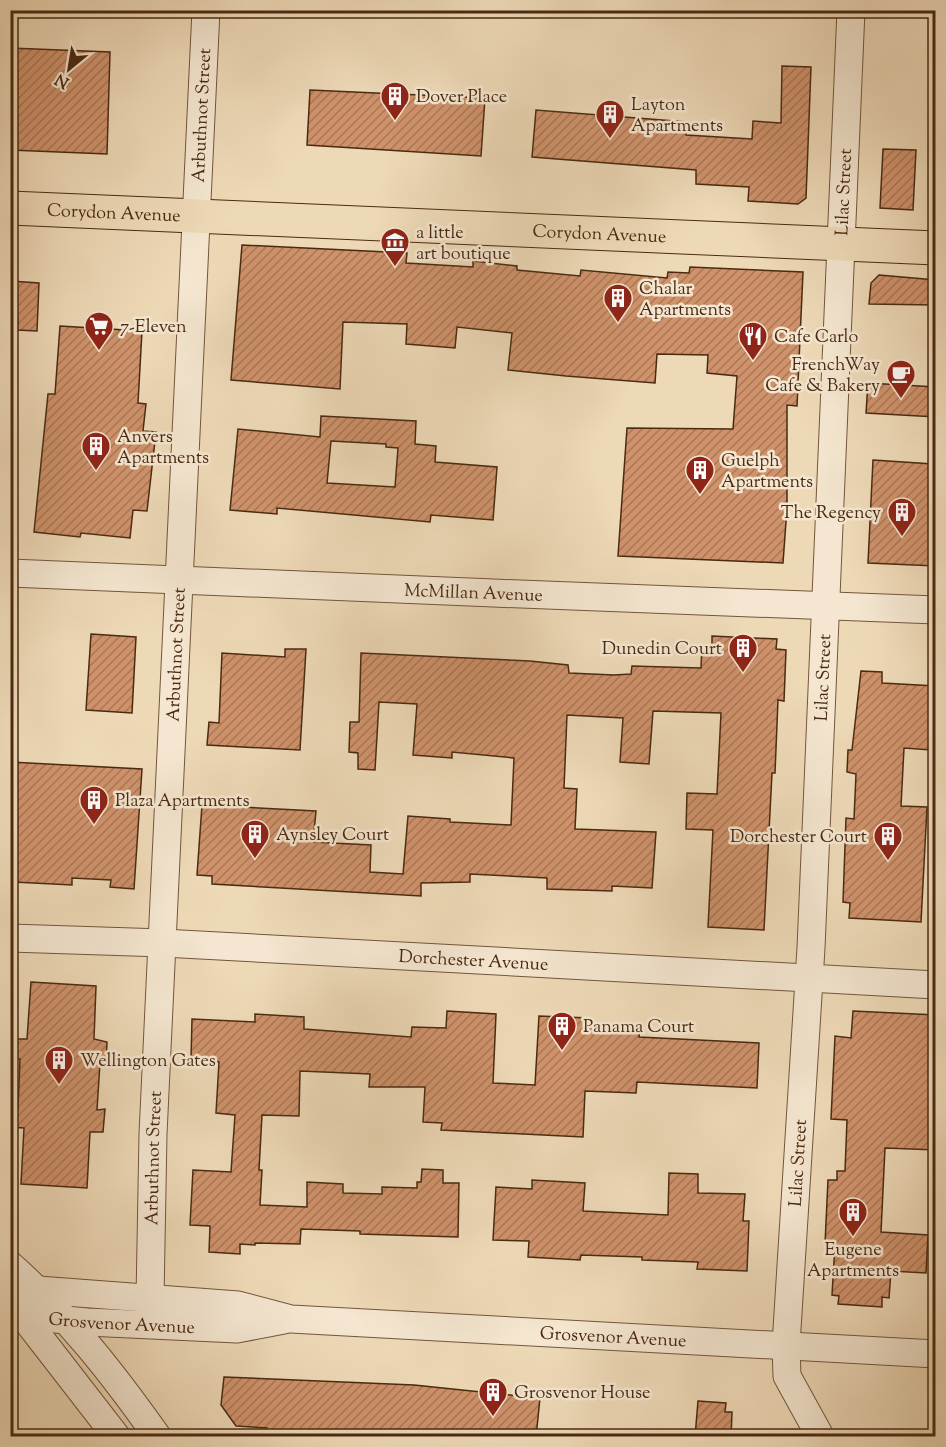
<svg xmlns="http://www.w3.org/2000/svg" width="946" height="1447" viewBox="0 0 946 1447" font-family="'Sorts Mill Goudy',serif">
<defs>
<pattern id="building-hatch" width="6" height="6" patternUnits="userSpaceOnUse" patternTransform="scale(1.5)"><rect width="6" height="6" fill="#cf926b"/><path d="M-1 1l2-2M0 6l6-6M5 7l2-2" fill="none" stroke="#aa7757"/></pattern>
</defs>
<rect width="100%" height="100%" fill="#eed9b7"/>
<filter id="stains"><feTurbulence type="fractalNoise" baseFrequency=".00333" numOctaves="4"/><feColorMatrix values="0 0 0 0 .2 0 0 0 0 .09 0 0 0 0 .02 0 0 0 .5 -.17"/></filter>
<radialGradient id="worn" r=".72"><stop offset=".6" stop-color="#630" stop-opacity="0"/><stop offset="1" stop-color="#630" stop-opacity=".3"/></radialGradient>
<path fill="url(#building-hatch)" stroke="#4a2a12" stroke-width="1.5" fill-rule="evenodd" d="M10 48 110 52 107 154 10 150Z
M782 66 811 67 806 198 798 204 748 201 749 187 696 184V170L532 157 536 110 687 122 686 135 752 139 753 121 781 123Z
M310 90 485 98 481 156 307 145Z
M883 149 916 150 913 210 880 208Z
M242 245 407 253 406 263 473 267V261L517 266V270L580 276 581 270 667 278 668 272 689 273 690 267 803 272 797 406 787 405V508L783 563 618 556 627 428 733 429 737 376 707 373 708 355 657 354 655 383 566 376 508 370 512 333 457 327 455 348 406 344 407 324 343 322 340 389 231 380Z
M879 275 936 280V305L869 304 871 283Z
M10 281 39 283 37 331 17 330 18 319 10 318Z
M60 326 142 331 138 403 146 404 143 431 156 432 147 511 133 510 130 538 81 533 80 537 34 532 48 394H55Z
M868 383 936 387V417L866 413Z
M321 416 416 421 415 444 436 446 435 462 497 467 493 520 431 515 430 522 277 508V514L230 510 238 429 320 437ZM331 441 386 444V447L398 448 395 487 327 483Z
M873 460 933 464 931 512 936 513V566L868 563Z
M91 634 136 637 132 713 86 710Z
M712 636 777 639 776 649 786 650 784 701 778 700 775 773H772L764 930 708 927 713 830 686 829 687 793 717 794 721 713 653 711 649 764 620 762 623 718 567 715 564 788 577 789 575 829 656 832 652 888 612 886V891L547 889V878L470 874V882L421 883V896L212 884V876L197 875 202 805 316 811 313 842 371 845 370 872 403 874 408 816 450 819V822L511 825 514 758 452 752V758L413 755 417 704 379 702 375 770 358 769V753L349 752 350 722H359L361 653 530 661 568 665 569 673 614 675 631 674 632 666 701 668 702 645 712 646Z
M285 649H306L300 750 207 745 209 722 219 723 222 653 285 657Z
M861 671 882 672V683L936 686V724H933L931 750 904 748 901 806 927 807 921 922 849 918 850 903 843 902 846 818 854 819 856 774 847 772 848 750H852Z
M10 762 142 769 134 889 110 887 111 880 72 878V885L14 882 15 872 10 871Z
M31 982 96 986 94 1039 107 1042 106 1063H100L97 1110 105 1109 103 1132H90L87 1188 21 1184 24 1128 10 1127V1108L18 1109 20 1059H14V1039H27Z
M447 1011 496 1014 493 1083 535 1085 539 1016 589 1018 588 1026 640 1029 639 1037 759 1043 757 1088 637 1082 636 1093 585 1091 583 1137 441 1130 442 1123 423 1122 425 1087H369L370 1074 300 1071 299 1116 262 1115 259 1170H262L260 1205 307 1207V1182L343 1184V1193L382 1194V1187L417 1188V1182H421L422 1169 443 1170V1183H459L458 1237 360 1234V1231L301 1229 300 1244 255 1243V1245L240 1244V1254L209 1252 210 1226 190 1225 193 1170 231 1172 235 1115 216 1113 219 1062 191 1060 192 1019 255 1022V1014L304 1017V1029L411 1037 412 1027 446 1028Z
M853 1011 936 1015V1150L885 1148 881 1232 928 1235 926 1273 891 1271 889 1298 882 1297V1307L838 1304 839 1296 832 1295 835 1245 825 1244 828 1180H837V1171H845L847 1120 831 1119 835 1036 851 1038Z
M669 1173 698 1174V1193L745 1194 743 1221H749L747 1271 697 1269 698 1262 642 1260V1257L581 1255 580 1260 528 1257 529 1241 493 1240 496 1187 532 1189V1180L585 1183 583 1211 668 1215Z
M224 1377 414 1385 540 1398 536 1437H267V1428L236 1426 221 1405Z
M698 1401 726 1403 725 1412H732L731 1437H695Z"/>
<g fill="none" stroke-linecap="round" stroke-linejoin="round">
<g stroke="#73563b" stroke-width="29">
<g id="minor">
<path id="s1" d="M10 573C319 588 627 597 936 610"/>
<path id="s2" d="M10 938 163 943 936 985"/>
<path d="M10 1265C68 1316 113 1374 157 1436"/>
<path id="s3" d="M38 1290 238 1305 291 1319 936 1354"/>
<path d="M10 1294 23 1316 116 1436"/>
<path id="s4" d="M150 1299 153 1134 206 10"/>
<path id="s5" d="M23 1316 87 1322 237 1329 284 1320"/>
<path id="s6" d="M820 1436 787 1376 786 1345 811 948 851 10"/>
</g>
</g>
<g stroke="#4a2a12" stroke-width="35">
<g id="major">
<path id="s7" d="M10 208 936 248"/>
</g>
</g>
<use href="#minor" stroke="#f4e6d0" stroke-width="27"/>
<use href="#major" stroke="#eed9b7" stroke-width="33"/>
</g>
<defs>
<g id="building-pin" transform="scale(1.5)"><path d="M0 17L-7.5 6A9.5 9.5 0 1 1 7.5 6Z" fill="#8f2418" stroke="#f4e6d0"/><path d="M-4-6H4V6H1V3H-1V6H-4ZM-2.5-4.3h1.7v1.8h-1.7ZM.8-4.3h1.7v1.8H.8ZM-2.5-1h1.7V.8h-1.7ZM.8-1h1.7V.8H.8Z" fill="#fff"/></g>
<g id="museum-pin" transform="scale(1.5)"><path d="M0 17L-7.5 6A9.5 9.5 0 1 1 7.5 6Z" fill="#8f2418" stroke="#f4e6d0"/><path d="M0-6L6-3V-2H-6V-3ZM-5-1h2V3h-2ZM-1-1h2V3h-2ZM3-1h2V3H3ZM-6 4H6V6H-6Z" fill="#fff"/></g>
<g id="supermarket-pin" transform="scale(1.5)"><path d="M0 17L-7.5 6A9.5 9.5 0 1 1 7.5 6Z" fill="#8f2418" stroke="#f4e6d0"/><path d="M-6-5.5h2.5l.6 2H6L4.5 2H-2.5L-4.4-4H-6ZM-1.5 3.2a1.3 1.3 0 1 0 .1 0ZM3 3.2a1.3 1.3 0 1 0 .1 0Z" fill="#fff"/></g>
<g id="restaurant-pin" transform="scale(1.5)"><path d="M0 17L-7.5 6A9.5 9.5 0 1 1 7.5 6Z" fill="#8f2418" stroke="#f4e6d0"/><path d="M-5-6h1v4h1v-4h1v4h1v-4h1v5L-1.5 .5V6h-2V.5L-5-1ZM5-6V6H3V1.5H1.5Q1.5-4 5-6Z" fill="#fff"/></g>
<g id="cafe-pin" transform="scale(1.5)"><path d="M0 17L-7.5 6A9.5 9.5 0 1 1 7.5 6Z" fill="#8f2418" stroke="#f4e6d0"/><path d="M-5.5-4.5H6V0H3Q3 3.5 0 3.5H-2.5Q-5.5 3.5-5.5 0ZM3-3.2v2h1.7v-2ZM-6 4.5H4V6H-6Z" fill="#fff"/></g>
</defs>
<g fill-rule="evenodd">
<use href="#building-pin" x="395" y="96"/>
<use href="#building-pin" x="610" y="114"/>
<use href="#museum-pin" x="395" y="242"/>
<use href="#building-pin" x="618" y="298"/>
<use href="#supermarket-pin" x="99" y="326"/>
<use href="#restaurant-pin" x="753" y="336"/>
<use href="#cafe-pin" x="901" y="374"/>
<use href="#building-pin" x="96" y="446"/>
<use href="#building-pin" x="700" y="470"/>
<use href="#building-pin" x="902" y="512"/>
<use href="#building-pin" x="743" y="648"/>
<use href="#building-pin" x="94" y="800"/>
<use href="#building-pin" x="255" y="834"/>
<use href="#building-pin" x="888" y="836"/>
<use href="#building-pin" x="562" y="1026"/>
<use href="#building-pin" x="59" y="1060"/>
<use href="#building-pin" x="853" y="1212"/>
<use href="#building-pin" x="493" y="1392"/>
</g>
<g text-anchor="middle" stroke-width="5" stroke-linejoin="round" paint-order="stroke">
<g font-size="18" fill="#4a2a12" stroke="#f4e6d0" text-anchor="start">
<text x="416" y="102">Dover Place</text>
<text x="631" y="110">Layton<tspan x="631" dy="21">Apartments</tspan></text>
<text x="416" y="238">a little<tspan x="416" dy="21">art boutique</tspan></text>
<text x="639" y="294">Chalar<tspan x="639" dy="21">Apartments</tspan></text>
<text x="120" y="332">7-Eleven</text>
<text x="774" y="342">Cafe Carlo</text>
<text x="880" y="370" text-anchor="end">FrenchWay<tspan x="880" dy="21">Cafe &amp; Bakery</tspan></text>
<text x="117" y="442">Anvers<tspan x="117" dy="21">Apartments</tspan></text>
<text x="721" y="466">Guelph<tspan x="721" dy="21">Apartments</tspan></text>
<text x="881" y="518" text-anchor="end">The Regency</text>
<text x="722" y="654" text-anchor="end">Dunedin Court</text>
<text x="115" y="806">Plaza Apartments</text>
<text x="276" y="840">Aynsley Court</text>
<text x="867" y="842" text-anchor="end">Dorchester Court</text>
<text x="583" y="1032">Panama Court</text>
<text x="80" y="1066">Wellington Gates</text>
<text x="853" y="1255" text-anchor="middle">Eugene<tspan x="853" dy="21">Apartments</tspan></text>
<text x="514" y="1398">Grosvenor House</text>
</g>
<g font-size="18" fill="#4a2a12" stroke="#f4e6d0">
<text dy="6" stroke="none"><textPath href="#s4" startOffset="1185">Arbuthnot Street</textPath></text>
<text dy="6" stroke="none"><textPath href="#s6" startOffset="1254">Lilac Street</textPath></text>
<text dy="6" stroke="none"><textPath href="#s7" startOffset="104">Corydon Avenue</textPath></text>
<text dy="6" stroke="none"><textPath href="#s7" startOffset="590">Corydon Avenue</textPath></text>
<text dy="6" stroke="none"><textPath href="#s1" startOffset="464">McMillan Avenue</textPath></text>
<text dy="6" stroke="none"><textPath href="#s4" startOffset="645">Arbuthnot Street</textPath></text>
<text dy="6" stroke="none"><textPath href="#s6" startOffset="768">Lilac Street</textPath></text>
<text dy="6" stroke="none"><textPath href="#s2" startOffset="464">Dorchester Avenue</textPath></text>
<text dy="6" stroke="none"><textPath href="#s4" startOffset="141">Arbuthnot Street</textPath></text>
<text dy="6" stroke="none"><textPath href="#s6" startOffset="282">Lilac Street</textPath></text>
<text dy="6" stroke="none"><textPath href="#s5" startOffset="99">Grosvenor Avenue</textPath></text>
<text dy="6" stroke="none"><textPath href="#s3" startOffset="578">Grosvenor Avenue</textPath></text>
</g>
</g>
<rect width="946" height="1447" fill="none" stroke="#eed9b7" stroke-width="36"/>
<rect x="12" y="12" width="922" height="1423" fill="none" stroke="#4a2a12" stroke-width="3"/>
<rect x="18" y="18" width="910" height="1411" fill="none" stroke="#4a2a12" stroke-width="1.5"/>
<g transform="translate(69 69) rotate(210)" stroke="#f4e6d0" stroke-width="4.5" paint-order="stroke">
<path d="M0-4.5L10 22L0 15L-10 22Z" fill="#4a2a12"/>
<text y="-9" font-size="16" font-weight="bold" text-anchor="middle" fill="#4a2a12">N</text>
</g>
<rect width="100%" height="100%" filter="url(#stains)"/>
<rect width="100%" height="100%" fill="url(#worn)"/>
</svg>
